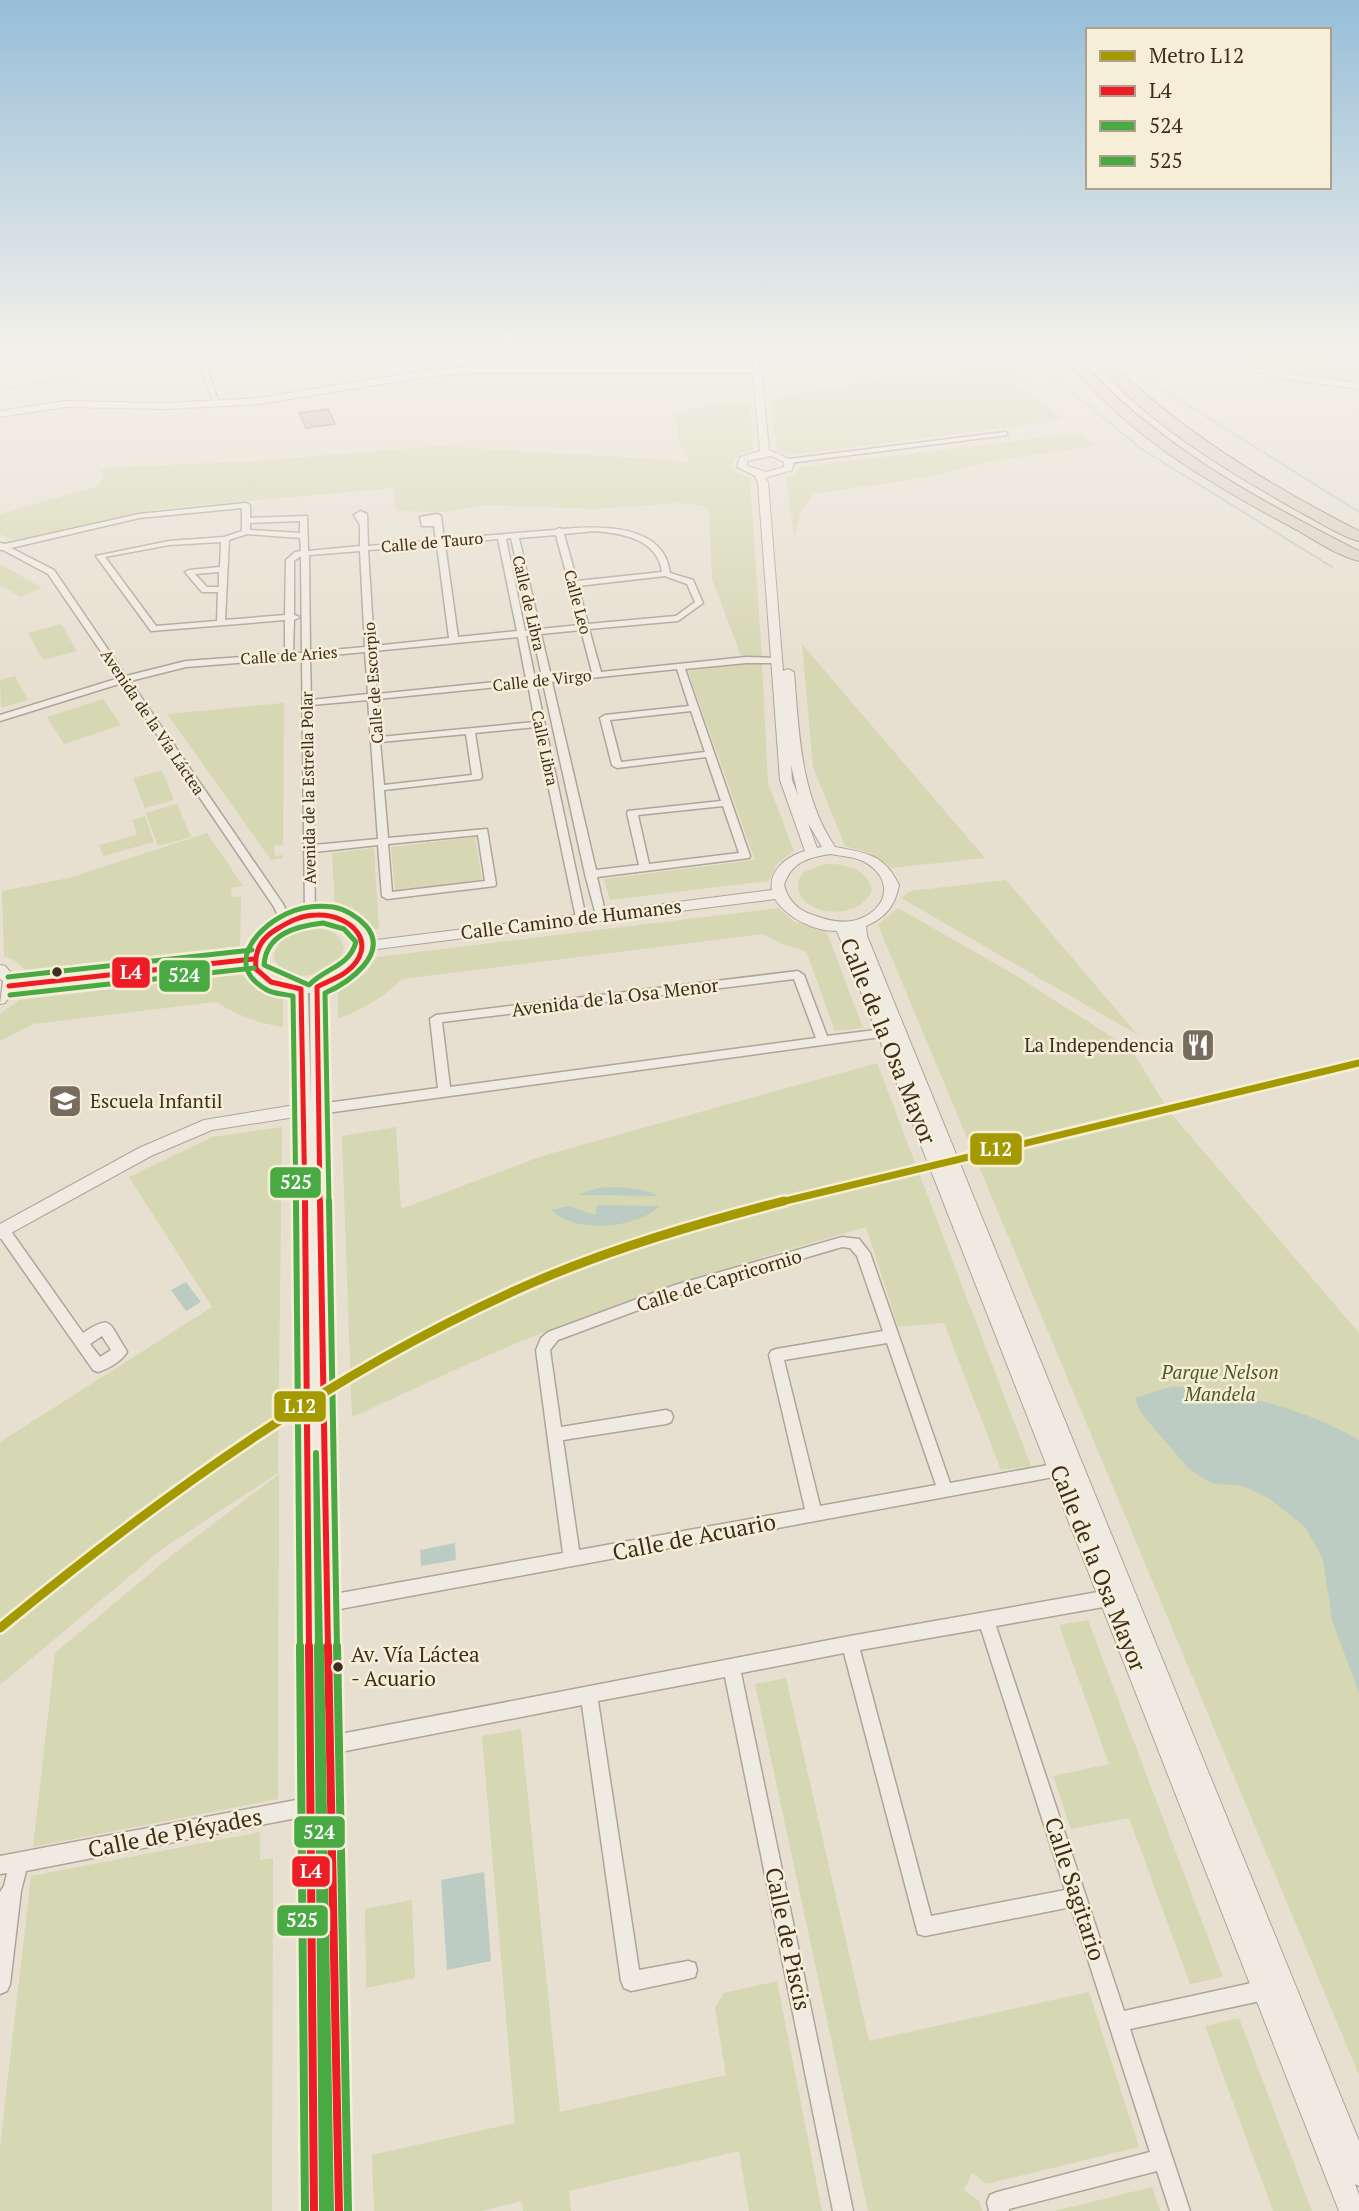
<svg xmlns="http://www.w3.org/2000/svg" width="1359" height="2211" viewBox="0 0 1359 2211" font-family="'PT Serif',serif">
<rect width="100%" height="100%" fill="#e7e0d1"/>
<path fill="#d6d7b3" d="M1215 354H1269L1359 368V382L1283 371Z
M1016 364 1030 380 1015 386 1035 396 1064 420 790 455 776 451 771 399 901 375Z
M750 403 753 450C742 453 733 455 732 467L737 473 750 478 762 657 741 656 712 579 709 511 703 506 680 503 597 509 486 505 445 512 396 511 393 488 160 509 14 540 0 534V514L98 486 103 477 101 472 104 468 113 467 241 462 437 446 689 461 679 443 678 427 673 416 694 407Z
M1079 433 1098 446 999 460 929 477 813 494 801 511 794 537 786 478 796 474 799 467Z
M0 564 42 588 21 597 0 585Z
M61 624 77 651 43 660 28 633Z
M802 644 985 858 891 868 872 854 845 846 813 767Z
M745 664H762L768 783 794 851 776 865 769 881 610 900 604 879 755 860 688 671Z
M15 676 28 700 1 708 0 680Z
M103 699 121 725 64 744 47 717Z
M284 703 283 845 274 846 275 856 283 855V858L271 860 167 714Z
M162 770 174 800 145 808 133 778Z
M177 804 191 837 158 846 146 813Z
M145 816 154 842 103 856 99 845 137 835 132 820Z
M207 833 243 886 231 888 232 897 241 896 240 946 26 970 15 961 4 956 2 891 69 878Z
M475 837 482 880 395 891 391 847Z
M374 848 379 929H374L357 912 335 907 332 853Z
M824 864C844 863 868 868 872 891 859 923 790 917 799 879L804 872Z
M1006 880 1138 1035 901 898 910 891Z
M778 908 795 922 826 930 863 1028 835 1031 806 951 782 944 763 934 402 979C382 998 364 1009 338 1019V992L365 974 377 957Z
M898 908 1010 972 1131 1049 1169 1111 1359 1333V2075L878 925Z
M308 928C324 928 341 930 344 949 336 976 288 988 274 959 275 940 291 933 308 928Z
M242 974C253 989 265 995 283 999V1027C257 1023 239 1016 216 1002L33 1024 0 1041V1014L19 1000Z
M877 1063 1031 1466 1001 1470 944 1323 898 1327 866 1227C756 1258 648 1291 542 1333 478 1358 415 1389 352 1417L342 1136 396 1127 401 1209 542 1156Z
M282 1127 278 1473 162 1549 0 1685V1442L212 1307 129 1177 212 1137Z
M279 1474 278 1799 33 1847 55 1653 172 1555Z
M1088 1620 1223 1977 1190 1984 1129 1818 1071 1829 1053 1776 1109 1764 1059 1625Z
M786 1678 869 2041 1089 1992 1139 2147 986 2184 972 2173 964 2190 979 2201 982 2211H868L755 1684Z
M521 1729 560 2112 726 2075 715 2008 724 1993 777 1981 822 2211H749L739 2151 569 2191 571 2211H523L522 2201 482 2211H374L372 2155 515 2123 482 1736Z
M260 1832V1860L273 1858 272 2211H0V2147L31 1876Z
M412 1900 415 1978 366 1988 365 1909Z
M1239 2018 1312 2211H1273L1205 2026Z
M1152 2187 1160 2211H1055Z"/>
<path fill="#bcccc2" d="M619 1187 647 1191 658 1196 579 1195 597 1188Z
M597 1205 660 1206C635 1229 576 1234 551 1210L569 1206 595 1215Z
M186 1282 201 1302 186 1311 171 1290Z
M1173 1386C1238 1393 1302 1407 1359 1440V1693L1332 1620 1323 1559 1305 1527 1270 1499 1243 1486 1211 1483 1189 1469 1141 1413 1135 1398Z
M455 1543 456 1560 421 1566 420 1550Z
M484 1872 491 1961 447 1970 441 1880Z"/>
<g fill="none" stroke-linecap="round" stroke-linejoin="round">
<path stroke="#bcccc2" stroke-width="2" d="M1028 354 1045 370 1065 365
M1111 357 1359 512
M1045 370 1140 448 1332 567
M0 390 187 357"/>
</g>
<path fill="#cbbfb2" stroke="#a89c90" stroke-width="2" d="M328 409 335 424 306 428 299 413Z"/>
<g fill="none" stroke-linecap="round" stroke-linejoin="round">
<g stroke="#ada599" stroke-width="3">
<path id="minor" d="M191 354H197L205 362 219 404 214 403 199 363Z
M751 354H757L759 371 754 370Z
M1005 432 1007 433V435L789 463 785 461 789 459Z
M246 503 250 505V518L307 516 308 551 360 546V525L354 515 360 511 367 514 368 546 436 540 434 526H422L420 517 437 514 441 516 444 539 555 530 559 528 562 529C599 526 664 523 670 573L693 580 703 603 678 621 589 629 601 672 746 657 779 658V662L776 663H746L685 669 750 856 749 858 597 877 606 916 605 919H597L585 874 543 683H536L586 918 585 921H577L576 918 536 727 475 733 482 777 480 779 384 790 388 838 487 829 496 884 495 886 387 899 382 896 378 845 314 852 315 915 314 918H306L305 915 302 658 186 667 130 681 283 904 291 921 286 925 282 924 274 907 122 683 0 721V715L119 678 48 574 3 550H0V543L5 544 139 514ZM242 508V531L224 537 169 541 96 556 151 631 285 620V654L186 661 126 676 54 570 11 548 139 518ZM300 521V533L250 530V523ZM594 531C622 533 658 539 662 572L577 581 564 534ZM247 534 300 538 301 551 295 552 286 560 285 615 225 620 229 540ZM556 535 580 625 540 629 519 538ZM511 538 531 630 525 631 506 539ZM498 539 517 631 458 637 445 544ZM221 542 220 567 189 570 185 572 202 592H218L217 621 156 626 105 557 169 545ZM437 545 449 638 374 646 368 550ZM360 551 365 647 310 652 309 555ZM301 556 302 653H293L294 620 300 617 294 615V561ZM219 572V587H207L195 574ZM665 576 687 584 695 602 676 616 588 624 578 586ZM581 630 592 672 551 676 541 634ZM533 635 542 677 535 678 526 636ZM518 637 526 679 377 694 374 651ZM365 652 368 694 311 700 310 657ZM677 669 689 706 605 715 600 718 612 765 617 768 706 757 721 801 628 811 627 813 639 865 596 870 552 682ZM528 684 535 722 380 737 377 699ZM368 700 378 839 314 845 311 705ZM691 711 705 752 621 762 610 720ZM466 734 472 775 384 785 380 742ZM723 806 739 853 649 864 638 815ZM478 835 485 881 392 892 388 844Z
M798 971 804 975 827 1036 884 1029 888 1030 890 1033 888 1036 319 1114 315 1112 313 1109 315 1106 319 1104 438 1088 430 1019 436 1015ZM794 979 816 1038 450 1087 442 1022Z
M3 1226 8 1227 83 1333C112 1314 108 1322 125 1348L127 1352C122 1361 108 1369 98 1372L93 1370 0 1237V1227ZM102 1336 111 1350 100 1357 90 1344Z
M842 1237 859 1239 870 1253 950 1483 1059 1463 1064 1465 1067 1470 1064 1475 329 1611 323 1609 321 1603 323 1597 329 1595 563 1553 536 1350 541 1338 548 1332 675 1285ZM842 1247 850 1248 857 1256 883 1331 776 1349 771 1351 769 1355 805 1509 579 1550 563 1440 666 1424 671 1422 673 1417 671 1412 666 1410 561 1427 550 1350 558 1340 676 1296ZM887 1343 936 1485 820 1506 784 1360Z
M1109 1590 1115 1592 1117 1598 1115 1604 1109 1606 996 1626 1124 2011 1265 1980 1272 1983 1275 1990 1272 1997 1265 2000 1130 2029 1190 2211H1170L1157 2171 1009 2209V2211H989L987 2202 990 2195 997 2192 1150 2152 1071 1907 925 1936 918 1934 844 1653 741 1673 853 2211H833L725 1677 598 1701 639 1970 688 1961 695 1963 697 1970 695 1977 688 1979 631 1991 624 1988 621 1981 582 1705 330 1754 324 1751 321 1745 324 1739 330 1736 850 1636ZM981 1629 1065 1890 931 1916 860 1650Z
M317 1796 323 1799 326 1805 323 1811 317 1814 26 1871 21 1891 10 1984 7 1991 0 1994V1892L4 1886 7 1873 0 1874V1856Z"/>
</g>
<g stroke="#ada599" stroke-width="2">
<path id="tertiary" d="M1193 354H1206L1278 373 1359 383V389L1278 378Z
M471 367H757L761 370 769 450 794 461 792 470 765 478 768 482 783 671 788 669 794 672C799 732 800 795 835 847 867 853 884 854 899 885 895 906 886 917 866 926L867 936 1359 2141V2186L1355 2184 1359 2195V2211H1339L837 931C814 931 787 918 775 899L369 950C361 971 345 984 324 990L352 2211H301V1607L295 1117 212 1130 151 1156 0 1239V1224L139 1148 204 1120 295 1105 294 993 261 984 247 965 13 991 5 1003 0 1004 3 981 0 979V965L5 966 17 980 246 955C253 907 353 893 369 941L772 890C768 870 788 856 805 851L780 780 758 482 755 476 737 467 740 457 760 451 753 373H471L424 377 259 404 167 409 65 407 0 417V411L65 401 167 403 259 398 424 371ZM771 456 784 462V467L766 472 747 466V461ZM791 765 798 795 792 780ZM808 823 822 847 817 848ZM831 854C841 856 854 857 863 861 895 878 889 910 856 920 841 924 826 920 813 915 797 910 788 900 784 885 791 862 809 857 831 854ZM310 920C319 921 329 921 337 923 394 940 309 1012 267 974 258 965 259 954 263 944L286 927ZM308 993H310L311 1107V1106Z"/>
</g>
<g stroke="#928b80" stroke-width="2">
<path id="motorway" d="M1062 354H1074C1153 443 1254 498 1359 551V561C1338 556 1316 541 1297 530 1211 484 1122 433 1062 354Z
M1089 354H1102C1177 429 1265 483 1359 531V541C1339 536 1320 522 1302 513 1227 471 1144 422 1089 354Z"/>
</g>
<use href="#minor" fill="#efebe3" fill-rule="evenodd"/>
<use href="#tertiary" fill="#efebe3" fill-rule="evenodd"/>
<use href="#motorway" fill="#dad1c2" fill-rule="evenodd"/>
<g stroke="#f7eed8" stroke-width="10">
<path id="bus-1-far2" d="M9 986 253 959
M305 1203 301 989 271 982 256 969C254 951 261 938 277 929 290 921 302 915 317 915 352 914 381 945 346 972 338 978 326 982 317 987L320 1203"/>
</g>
<g stroke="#f7eed8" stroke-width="11">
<path id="bus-1-far1" d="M305 1201 309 1648
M320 1201 328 1648"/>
</g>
<g stroke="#f7eed8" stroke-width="13">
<path id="bus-1" d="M309 1646 314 2211
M328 1646 339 2211"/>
</g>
<g stroke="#f7eed8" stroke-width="10">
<path id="bus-2-far2" d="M323 923 344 929 356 942C349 967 325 968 309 985L264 965C266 934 296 926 323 923Z
M10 995 254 968"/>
</g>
<g stroke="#f7eed8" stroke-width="11">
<path id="bus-2-far1" d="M318 1648 316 1453 320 1648"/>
</g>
<g stroke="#f7eed8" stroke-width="13">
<path id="bus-2" d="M318 1646 323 2211
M320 1646 330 2211"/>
</g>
<g stroke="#f7eed8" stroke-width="10">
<path id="bus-3-far2" d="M8 977 252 950
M296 1203 293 996C285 994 274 994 267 990 224 966 255 929 286 914 300 907 317 905 333 907 345 909 358 917 366 926 390 954 348 983 325 993L329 1203"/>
</g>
<g stroke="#f7eed8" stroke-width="11">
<path id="bus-3-far1" d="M296 1201 300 1648
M329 1201 337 1648"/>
</g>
<g stroke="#f7eed8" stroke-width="13">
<path id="bus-3" d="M300 1646 305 2211
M337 1646 348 2211"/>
</g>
<use href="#bus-1-far2" stroke="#ee1c25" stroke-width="5"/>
<use href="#bus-1-far1" stroke="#ee1c25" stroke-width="6"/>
<use href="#bus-1" stroke="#ee1c25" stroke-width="8"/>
<use href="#bus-2-far2" stroke="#49a943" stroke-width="5"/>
<use href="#bus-2-far1" stroke="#49a943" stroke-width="6"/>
<use href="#bus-2" stroke="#49a943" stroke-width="8"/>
<use href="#bus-3-far2" stroke="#49a943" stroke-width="5"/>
<use href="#bus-3-far1" stroke="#49a943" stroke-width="6"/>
<use href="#bus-3" stroke="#49a943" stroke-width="8"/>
<g stroke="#f7eed8" stroke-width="12">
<path id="metro-1-far1" d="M777 1203 1359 1063"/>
</g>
<g stroke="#f7eed8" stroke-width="14">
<path id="metro-1" d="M0 1628C165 1493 336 1369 532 1283 613 1248 699 1223 784 1201"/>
</g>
<use href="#metro-1-far1" stroke="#a49a00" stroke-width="7"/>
<use href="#metro-1" stroke="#a49a00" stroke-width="9"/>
</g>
<linearGradient id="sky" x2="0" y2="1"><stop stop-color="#96bed9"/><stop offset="0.53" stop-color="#f4f1ea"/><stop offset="1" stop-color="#f4f1ea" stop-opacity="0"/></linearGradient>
<rect width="1359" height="663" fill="url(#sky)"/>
<defs>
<g id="restaurant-square" transform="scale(1.75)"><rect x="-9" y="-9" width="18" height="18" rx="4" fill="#786c5e" stroke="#f7eed8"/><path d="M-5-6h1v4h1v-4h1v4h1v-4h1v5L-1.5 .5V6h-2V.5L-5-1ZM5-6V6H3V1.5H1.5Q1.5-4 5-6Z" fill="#fff"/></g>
<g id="school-square" transform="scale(1.75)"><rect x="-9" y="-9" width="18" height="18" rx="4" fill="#786c5e" stroke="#f7eed8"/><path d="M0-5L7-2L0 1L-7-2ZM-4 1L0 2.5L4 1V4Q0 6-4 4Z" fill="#fff"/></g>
</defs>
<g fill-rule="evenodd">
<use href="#restaurant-square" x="1198" y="1045"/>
<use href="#school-square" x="65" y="1101"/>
</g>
<g fill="#3d2e20" stroke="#f7eed8" stroke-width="2.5">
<circle cx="57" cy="972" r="6"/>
<circle cx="338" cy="1667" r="6"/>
</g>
<g text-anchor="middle" stroke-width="5" stroke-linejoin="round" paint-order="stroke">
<g font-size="16" fill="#3d2e20" stroke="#f7eed8">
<text transform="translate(432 542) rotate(-5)" y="6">Calle de Tauro</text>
<text transform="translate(578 602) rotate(75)" y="6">Calle Leo</text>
<text transform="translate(529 603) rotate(77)" y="6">Calle de Libra</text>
<text transform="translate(289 655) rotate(-4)" y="6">Calle de Aries</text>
<text transform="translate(542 680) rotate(-6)" y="6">Calle de Virgo</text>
<text transform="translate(373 683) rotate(-94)" y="6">Calle de Escorpio</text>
<text transform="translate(153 722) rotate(56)" y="6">Avenida de la Vía Láctea</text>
<text transform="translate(545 748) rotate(78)" y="6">Calle Libra</text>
<text transform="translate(308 788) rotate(-91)" y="6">Avenida de la Estrella Polar</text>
</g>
<g font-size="19" fill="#3d2e20" stroke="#f7eed8">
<text transform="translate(571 919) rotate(-7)" y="7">Calle Camino de Humanes</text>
<text transform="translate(615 997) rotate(-7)" y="7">Avenida de la Osa Menor</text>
<text transform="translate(719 1280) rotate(-17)" y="7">Calle de Capricornio</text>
</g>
<g font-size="19" fill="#3d2e20" stroke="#f7eed8" text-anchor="end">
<text x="1174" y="1052">La Independencia</text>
<text x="90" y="1108" text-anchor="start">Escuela Infantil</text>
</g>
<g font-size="19" font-style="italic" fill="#4d5a26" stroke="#f7eed8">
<text x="1220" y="1379">Parque Nelson<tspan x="1220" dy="22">Mandela</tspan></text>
</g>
<g font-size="21" fill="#3d2e20" stroke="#f7eed8" text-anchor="start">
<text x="351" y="1662">Av. Vía Láctea<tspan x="351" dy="24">- Acuario</tspan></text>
</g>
<g font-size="23" fill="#3d2e20" stroke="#f7eed8">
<text transform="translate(888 1041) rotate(68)" y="8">Calle de la Osa Mayor</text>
<text transform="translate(694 1537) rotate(-11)" y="8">Calle de Acuario</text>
<text transform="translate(1098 1568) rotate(68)" y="8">Calle de la Osa Mayor</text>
<text transform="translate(175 1833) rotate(-11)" y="8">Calle de Pléyades</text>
<text transform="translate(1075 1889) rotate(72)" y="8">Calle Sagitario</text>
<text transform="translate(788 1939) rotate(78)" y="8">Calle de Piscis</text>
</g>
</g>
<g stroke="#f7eed8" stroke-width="2.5">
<rect x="111" y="956" width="40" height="33" rx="7" fill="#ee1c25"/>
<rect x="158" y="959" width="53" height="34" rx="7" fill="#49a943"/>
<rect x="969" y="1132" width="54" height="34" rx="7" fill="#a49a00"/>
<rect x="269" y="1166" width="53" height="33" rx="7" fill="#49a943"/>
<rect x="273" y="1390" width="54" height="33" rx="7" fill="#a49a00"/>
<rect x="293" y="1815" width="53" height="34" rx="7" fill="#49a943"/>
<rect x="291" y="1855" width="40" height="33" rx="7" fill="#ee1c25"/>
<rect x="276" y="1904" width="53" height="33" rx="7" fill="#49a943"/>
</g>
<g font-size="19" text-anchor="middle" font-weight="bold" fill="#fff">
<text x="131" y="979">L4</text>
<text x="184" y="982">524</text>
<text x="996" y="1156">L12</text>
<text x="296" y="1189">525</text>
<text x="300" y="1413">L12</text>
<text x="319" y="1839">524</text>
<text x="311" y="1878">L4</text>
<text x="302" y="1927">525</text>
</g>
<rect x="1086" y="28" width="245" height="161" fill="#f7eed8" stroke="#ada18e" stroke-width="2"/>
<rect x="1100" y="51" width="35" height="10" fill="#a49a00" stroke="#ada18e" stroke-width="2"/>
<text x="1149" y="63" font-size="21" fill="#3d2e20">Metro L12</text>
<rect x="1100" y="86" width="35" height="10" fill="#ee1c25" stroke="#ada18e" stroke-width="2"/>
<text x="1149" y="98" font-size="21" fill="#3d2e20">L4</text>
<rect x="1100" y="121" width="35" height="10" fill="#49a943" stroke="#ada18e" stroke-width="2"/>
<text x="1149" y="133" font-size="21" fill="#3d2e20">524</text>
<rect x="1100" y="156" width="35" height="10" fill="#49a943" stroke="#ada18e" stroke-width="2"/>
<text x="1149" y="168" font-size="21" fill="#3d2e20">525</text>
</svg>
